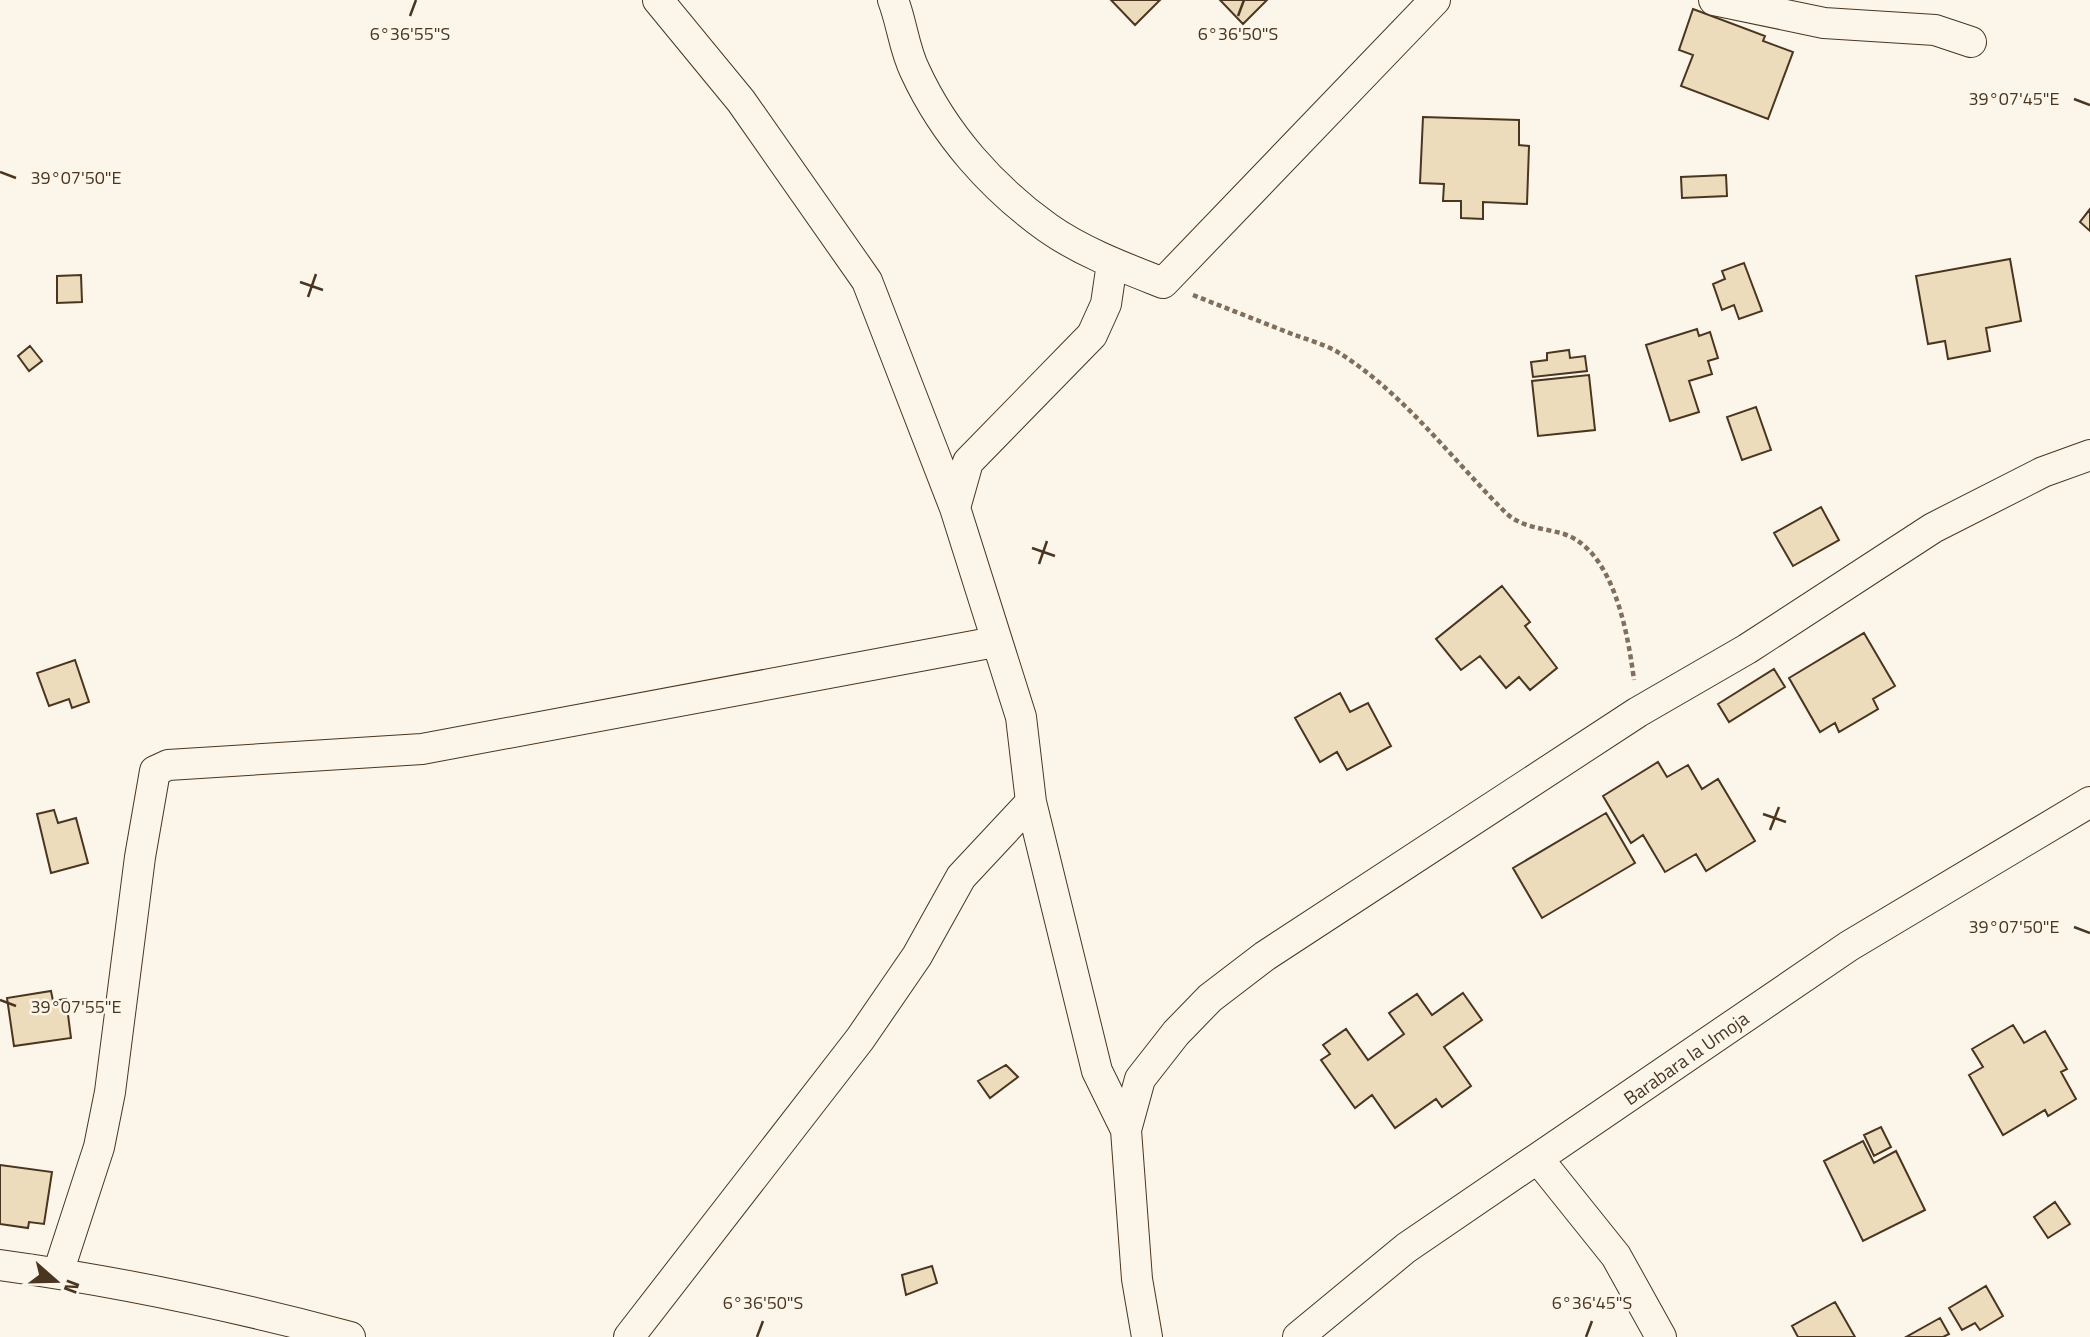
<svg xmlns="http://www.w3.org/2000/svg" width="2090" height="1337" viewBox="0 0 2090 1337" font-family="'Titillium Web',sans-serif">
<rect width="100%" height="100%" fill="#fbf6e9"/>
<path fill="#ecdcbc" stroke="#4a3520" stroke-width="2" d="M1111 0H1160L1135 25Z
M1220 0H1267L1243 24Z
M1693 9 1765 36 1763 41 1793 52 1768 119 1681 86 1693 55 1679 50Z
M1423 117 1519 120V145L1529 146 1527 204 1483 202V219L1461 218V201H1443L1444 184 1420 183Z
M1726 175 1727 196 1682 198 1681 177Z
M2090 209V231L2080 222Z
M2010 259 2021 321 1986 328 1990 351 1948 359 1945 341 1928 344 1916 276Z
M1744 263 1762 311 1739 319 1734 305 1722 310 1713 284 1725 279 1722 271Z
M81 275 82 302 57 303V276Z
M1697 329 1699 336 1710 332 1718 358 1708 361 1712 374 1689 381 1699 412 1670 421 1646 345Z
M30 346 42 361 29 371 18 356Z
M1569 350 1570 358 1585 356 1587 371 1533 377 1531 362 1547 360V353Z
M1589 375 1595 430 1538 436 1532 381Z
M1756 407 1771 450 1742 460 1727 417Z
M1821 507 1839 540 1793 566 1774 533Z
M1502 586 1530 622 1525 626 1557 668 1530 690 1519 677 1506 688 1480 656 1461 670 1436 639Z
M1864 633 1895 686 1873 699 1878 709 1839 732 1835 723 1820 732 1789 678Z
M75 660 89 702 72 708 69 699 49 706 37 673Z
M1774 669 1785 687 1729 722 1718 704Z
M1340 693 1350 712 1368 703 1391 746 1347 770 1337 752 1320 762 1295 718Z
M1658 762 1667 777 1688 765 1702 789 1718 779 1755 841 1706 871 1696 854 1665 872 1643 835 1631 843 1603 796Z
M54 810 58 823 76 818 88 863 51 873 37 814Z
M1606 813 1635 863 1542 918 1513 868Z
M51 991 53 1001 66 999 71 1038 14 1046 7 998Z
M1463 993 1482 1020 1444 1047 1471 1086 1442 1107 1436 1099 1395 1128 1372 1095 1355 1108 1321 1060 1330 1054 1323 1045 1346 1029 1368 1060 1404 1034 1389 1013 1417 994 1432 1015Z
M2013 1025 2024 1043 2045 1031 2067 1069 2061 1072 2076 1099 2048 1116 2045 1110 2003 1135 1969 1075 1983 1067 1972 1049Z
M1006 1065 1018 1077 990 1098 978 1081Z
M1881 1127 1891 1147 1874 1156 1864 1135Z
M1863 1141 1874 1163 1896 1151 1925 1210 1863 1241 1824 1161Z
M0 1165 52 1172 44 1224 29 1222 28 1228 0 1224Z
M2055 1202 2070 1224 2048 1238 2034 1217Z
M932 1266 937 1283 906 1295 902 1275Z
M1986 1286 2003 1316 1980 1330 1975 1323 1962 1330 1949 1308Z
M1835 1302 1855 1337H1798L1792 1326Z
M1940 1318 1949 1334 1943 1337H1906Z"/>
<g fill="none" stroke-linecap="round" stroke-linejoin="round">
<g stroke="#4a3520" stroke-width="32">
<path id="minor" d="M658 0 741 101 867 281 955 508
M893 0C902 23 904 49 915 71 944 134 992 188 1048 228 1082 252 1125 268 1163 283L1435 0
M1714 0 1824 23 1935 30 1971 42
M1031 802 1097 1071 1126 1130
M1539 1160 1616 1256 1661 1337
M0 1265C117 1281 235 1306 350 1337
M58 1273 99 1147 110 1092 140 857 155 771 168 765 422 749 995 642
M629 1337 860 1039 917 956 961 877 1031 802 1021 717 955 508 968 462 1092 335 1106 304 1112 263
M1147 1337 1137 1279 1126 1130 1140 1079 1176 1033 1210 998 1265 956 1638 712 1747 649 1933 528 2043 472 2090 455
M1298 1337 1406 1248 1849 946 2090 802"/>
</g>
<path stroke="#7f6f5c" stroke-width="4.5" stroke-dasharray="5 3.5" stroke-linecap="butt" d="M1193 295C1226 308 1259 321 1292 334 1306 339 1323 344 1336 351 1402 391 1451 458 1505 512 1521 528 1544 528 1564 534 1614 551 1628 634 1634 680"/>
<use href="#minor" stroke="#fbf6e9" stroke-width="30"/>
</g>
<path fill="none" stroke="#4a3520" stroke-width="2.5" d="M410 16 416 0M1238 16 1244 0M2074 99 2090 105M0 172 16 178M300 282 323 290M308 297 316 274M1032 548 1055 556M1039 564 1047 541M1763 814 1786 822M1770 830 1779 807M2074 927 2090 933M0 1000 16 1006M757 1337 763 1321M1586 1337 1592 1321"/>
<g text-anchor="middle" stroke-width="5" stroke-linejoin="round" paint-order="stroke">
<g font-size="19" fill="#4a3520" stroke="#fbf6e9">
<text transform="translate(1686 1058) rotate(-35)" y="7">Barabara la Umoja</text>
</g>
</g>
<g font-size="18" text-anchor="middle" fill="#4a3520" stroke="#fbf6e9" stroke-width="5" stroke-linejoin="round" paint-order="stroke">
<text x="1238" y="40">6°36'50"S</text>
<text x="410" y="40">6°36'55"S</text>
<text x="2014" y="105">39°07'45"E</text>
<text x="76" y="184">39°07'50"E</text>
<text x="2014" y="933">39°07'50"E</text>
<text x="76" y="1013">39°07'55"E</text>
<text x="763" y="1309">6°36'50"S</text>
<text x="1592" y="1309">6°36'45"S</text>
</g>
<g transform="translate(56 1281) rotate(110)" stroke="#fbf6e9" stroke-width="5" paint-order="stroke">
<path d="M0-5L12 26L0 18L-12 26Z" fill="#4a3520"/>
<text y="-10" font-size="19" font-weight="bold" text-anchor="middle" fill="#4a3520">N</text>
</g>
</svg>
